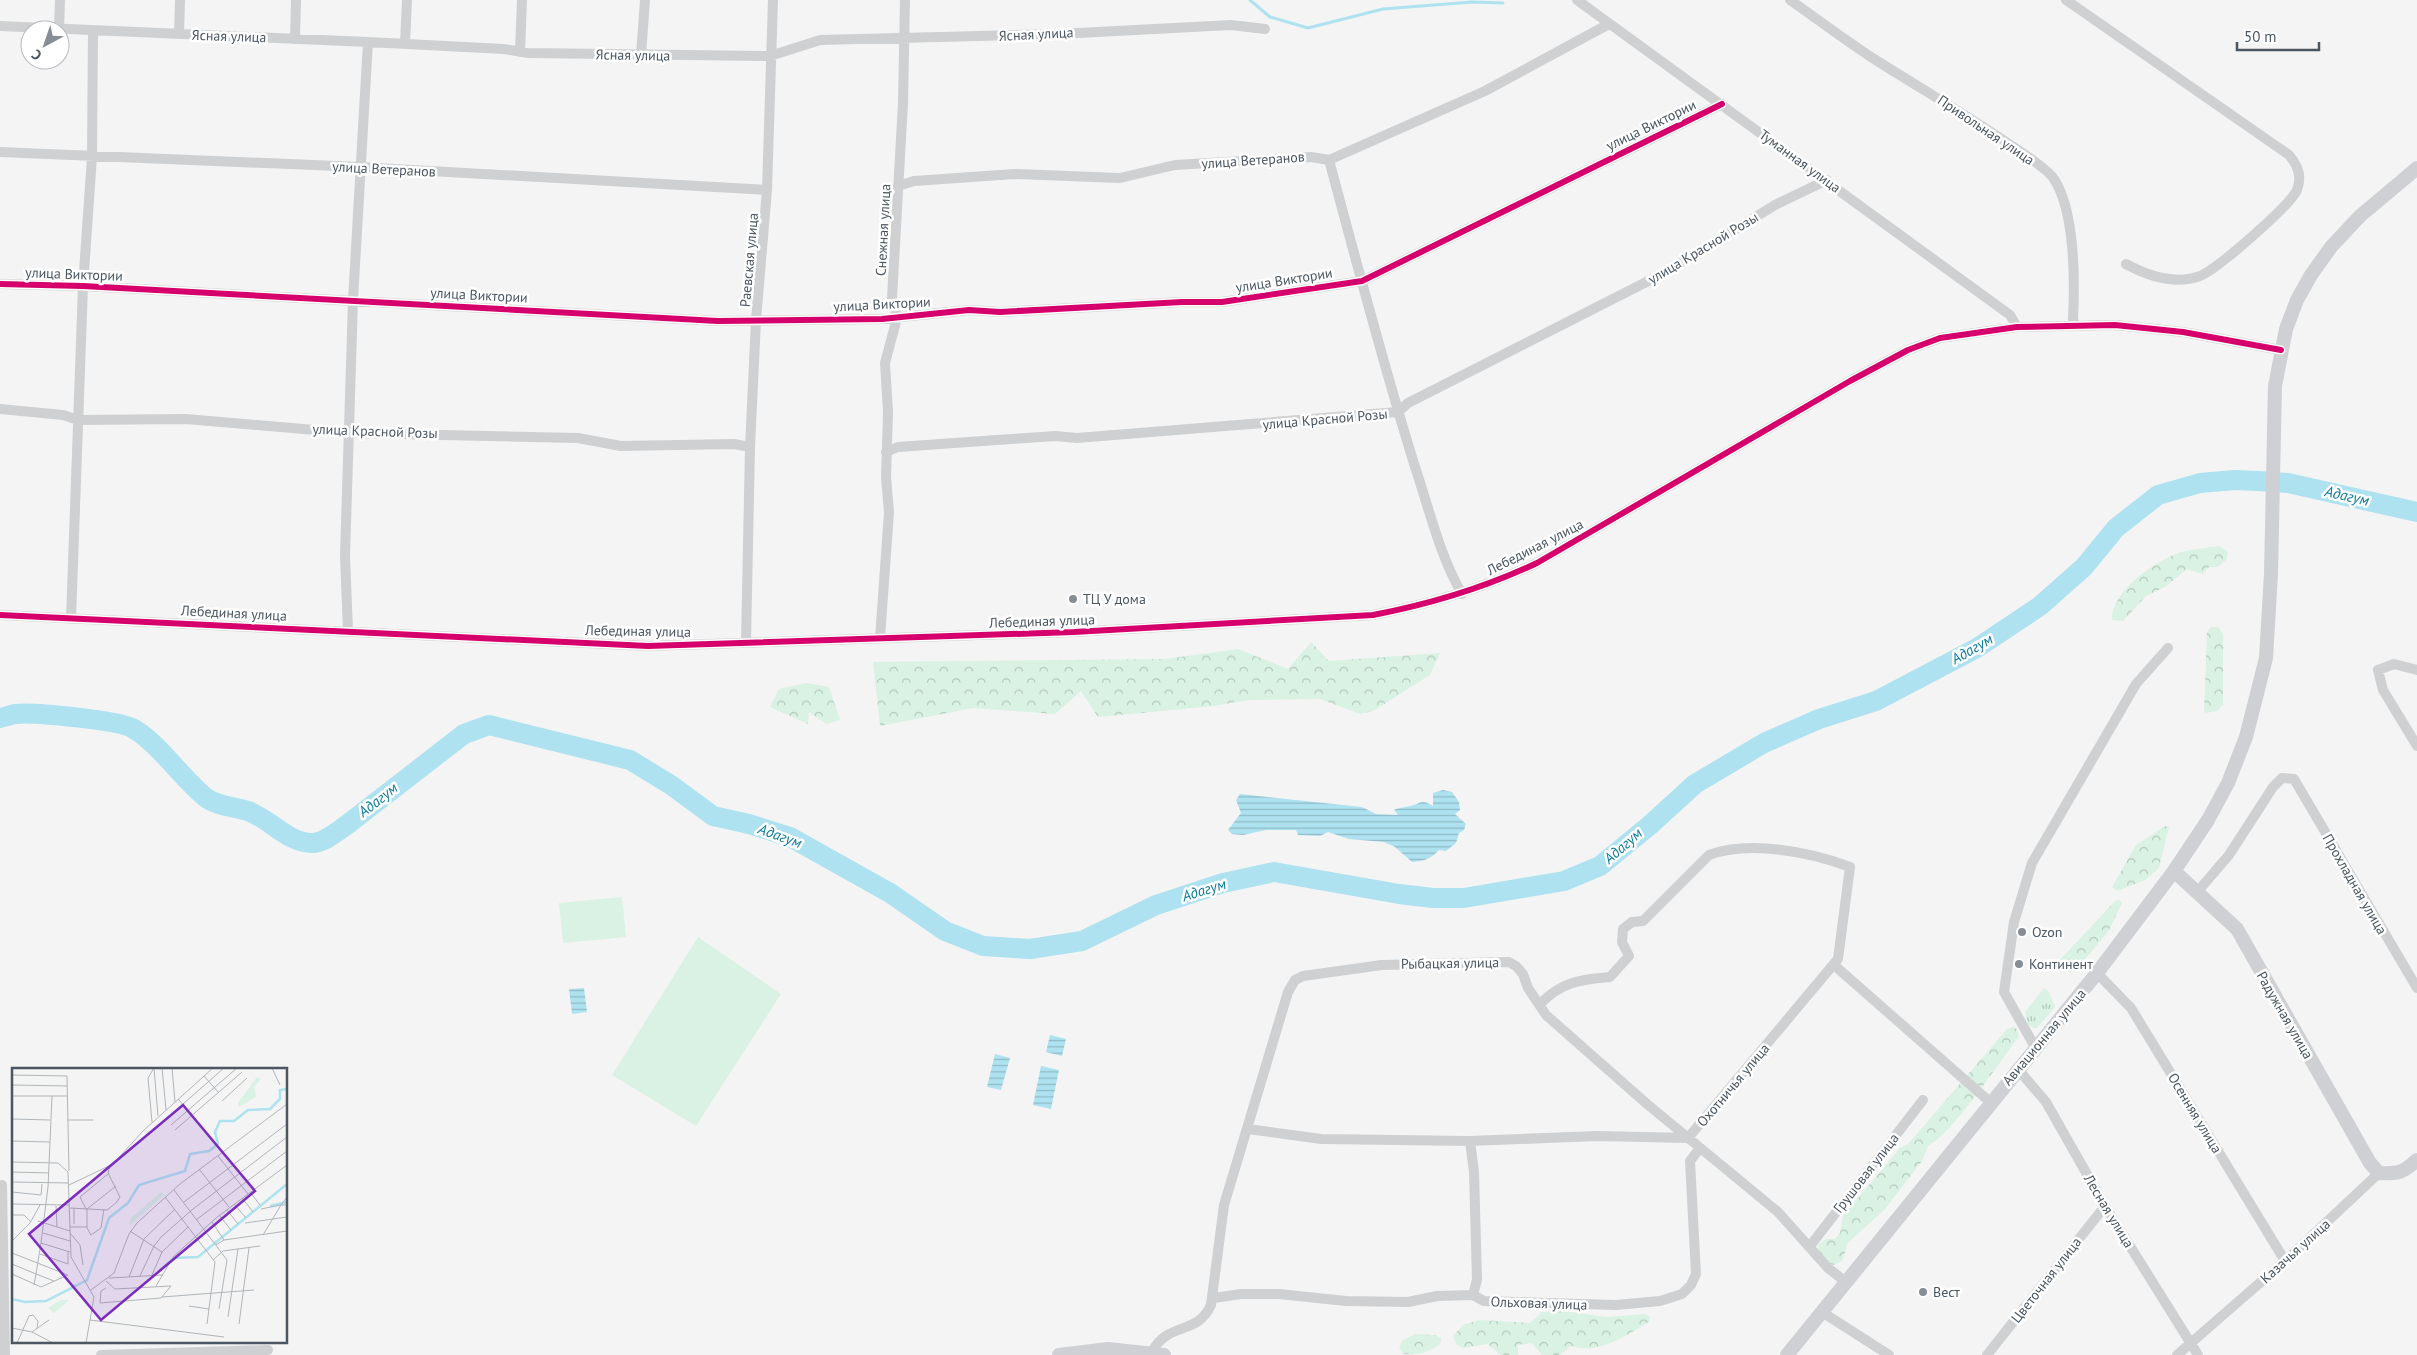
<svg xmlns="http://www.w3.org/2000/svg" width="2417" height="1355" viewBox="0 0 2417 1355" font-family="'PT Sans',sans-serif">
<defs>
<pattern id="grass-tufts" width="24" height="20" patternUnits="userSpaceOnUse" patternTransform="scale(1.25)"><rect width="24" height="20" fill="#d9f2e3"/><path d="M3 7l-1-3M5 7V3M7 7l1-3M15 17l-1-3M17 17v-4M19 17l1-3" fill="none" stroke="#b2c7bb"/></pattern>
<pattern id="forest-crowns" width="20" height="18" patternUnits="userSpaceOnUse" patternTransform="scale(1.25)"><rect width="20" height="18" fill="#d9f2e3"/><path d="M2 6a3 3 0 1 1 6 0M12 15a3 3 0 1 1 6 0" fill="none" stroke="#b2c7bb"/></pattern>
<pattern id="water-rules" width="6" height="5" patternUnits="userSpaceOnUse" patternTransform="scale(1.25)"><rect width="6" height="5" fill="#aee2f0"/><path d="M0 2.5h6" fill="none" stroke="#90bac6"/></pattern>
</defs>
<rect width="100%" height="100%" fill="#f4f4f4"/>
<path fill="url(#grass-tufts)" d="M2044 988 2049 992 2055 1007 2037 1028H2033L2028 1024 2025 1012Z"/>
<path fill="url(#forest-crowns)" d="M2220 546 2228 552 2227 559 2218 567H2209L2203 574 2187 569 2165 587 2146 596 2123 621 2112 620C2111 591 2155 561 2181 552 2193 549 2208 548 2220 546Z
M2211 627H2218L2223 634V705L2217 711 2206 713 2204 711 2207 632Z
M1311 642 1329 661 1440 653 1430 675 1373 711 1360 714 1320 699 1248 700 1214 706 1098 717 1081 691 1055 714 973 708 880 726 873 662 1165 659 1238 649 1288 669Z
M806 683 829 687 840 720 826 724 809 712 808 724 770 707 779 689Z
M2165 826 2169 827 2159 868 2145 880 2117 891 2112 887 2136 845Z
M2119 900 2122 903 2108 932 2074 972H2064L2059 967V961L2115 901Z
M2013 1027 2017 1029 2019 1037C1998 1063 1954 1132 1928 1146L1922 1161 1885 1209 1848 1243 1842 1261 1834 1265 1828 1263 1818 1250V1245L1826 1239H1835L1840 1233 1843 1216 1900 1148 1908 1144 2007 1029Z
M1564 1311 1607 1317 1645 1314 1650 1317 1649 1322C1624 1336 1600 1355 1571 1346L1560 1355H1542L1532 1343 1518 1345V1355H1500L1488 1344 1463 1348 1456 1344 1453 1336 1463 1325 1479 1320 1530 1323 1542 1312Z
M1416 1334 1436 1335 1441 1339 1440 1344C1429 1353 1417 1355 1403 1354L1399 1347 1403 1340Z"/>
<path fill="#d9f2e3" d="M622 897 626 937 563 943 559 903Z
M698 937 781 994 696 1126 612 1075Z"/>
<path fill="url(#water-rules)" d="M1443 790 1452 792 1459 802 1460 810 1455 814 1466 824 1464 830 1459 833 1456 843 1446 851 1439 850C1431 859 1424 861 1412 862L1395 847 1384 842 1349 839 1328 832 1320 836 1298 835 1296 830H1266L1243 835 1232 834 1228 830 1241 813 1236 800 1240 794 1362 807 1376 814 1398 815 1394 810C1400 807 1404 808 1410 806 1423 803 1420 798 1433 806V793Z
M584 988 587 1012 572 1014 569 989Z
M1050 1035 1066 1039 1062 1056 1046 1052Z
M995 1054 1010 1058 1001 1090 987 1087Z
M1041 1066 1059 1070 1051 1109 1033 1105Z"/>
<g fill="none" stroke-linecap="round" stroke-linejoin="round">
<path stroke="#aee2f0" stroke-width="3" d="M1250 0 1270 17 1308 28 1383 9 1472 2 1503 3"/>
<path stroke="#aee2f0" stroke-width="20" d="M0 718C5 717 10 715 15 714 33 712 120 720 134 729 158 743 182 778 205 797 216 806 235 807 248 811 270 819 288 843 312 843 324 843 338 831 348 824L464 734 489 725 630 760 671 785 713 816 749 824 790 837 890 893 945 931 983 946 1030 949 1082 941 1156 905 1223 883 1274 872 1399 894 1433 898H1464L1564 881 1600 866 1650 825 1695 784 1764 743 1819 719 1876 701 1977 648 2040 606 2084 567 2116 528 2158 495 2200 483 2235 480 2258 481 2288 483 2417 512"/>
<path stroke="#ced0d2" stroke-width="10" d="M1577 0 2010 315 2017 327
M1790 0C1817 19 1844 39 1871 57 1915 85 1960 111 2003 140 2015 148 2047 168 2054 179 2075 211 2075 281 2073 319L2075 326
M2066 0 2289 155C2298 165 2302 177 2297 190 2289 207 2217 269 2200 276 2175 285 2148 276 2126 264
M0 26 368 42 504 49 528 53 770 56 820 40 1059 34 1231 25 1265 29
M59 29 60 0
M179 34 180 0
M295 39 296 0
M405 44 407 0
M520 52 522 0
M641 55 645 0
M0 152 360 167 767 190
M1329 160C1357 264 1384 368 1416 470 1430 512 1440 556 1462 594
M898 186 914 181 1014 174 1120 178 1175 165 1311 157 1329 160 1485 91 1609 24
M0 284 83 286 718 321 882 319 969 310 1000 312 1182 302H1222L1362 281 1722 104
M0 409 63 415 78 420 186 419 350 433 578 438 621 446 734 444 750 447
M886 452 898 447 1055 436 1077 438 1398 412 1408 403 1668 271 1775 205 1827 180
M0 615 648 646 1074 632 1373 615C1431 604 1484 588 1537 563L1850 381 1908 350 1940 338 2017 327 2115 325 2183 332 2281 350
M71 619 83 286 92 157 93 31
M348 631 345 556 353 300 368 42
M880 638 889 512 886 477 888 412 885 363 897 318 892 298 903 103 905 0
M746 642 750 447 756 320 767 190 773 0
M2417 670 2394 664 2378 670 2383 690 2417 746
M2198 891 2229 855 2273 787 2282 778 2294 779 2417 988
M1834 965 1990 1102
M2097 973 2131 1008 2285 1261
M2035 1047 2004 992 2014 922 2032 863 2136 684 2168 648
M2017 1068 2046 1102 2105 1206 2198 1355
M1248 1129 1321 1139 1470 1141 1597 1136 1688 1138 1838 959 1850 867C1811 852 1749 840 1709 855L1643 921 1632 922 1623 929 1622 942 1629 956 1610 977C1580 980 1562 981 1540 1004
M1470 1141 1474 1172 1477 1280 1473 1295
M2 1185 5 1355
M1810 1246 1923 1100
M1214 1298 1241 1294H1279L1346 1301 1408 1302 1437 1296 1473 1295 1484 1301 1616 1305 1660 1301 1682 1294 1691 1285 1696 1274 1690 1161 1700 1148
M1822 1312 1889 1355
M1152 1352C1168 1321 1197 1336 1211 1305L1224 1205 1288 992 1295 980 1303 976 1382 965 1509 962 1516 966 1523 974 1528 988 1546 1015 1647 1104 1778 1212 1828 1268 1846 1282
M101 1355 268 1350
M1987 1355 2105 1206
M2177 1355 2285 1261 2379 1173"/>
<path stroke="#ced0d4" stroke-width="14" d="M2174 871 2237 929 2370 1163 2379 1173C2398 1174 2403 1173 2417 1160
M1059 1355 1108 1349 1164 1355
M1787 1355 2097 973 2174 871 2208 820 2228 783 2246 737 2266 658 2271 574 2275 386 2286 329 2297 300 2311 275 2331 247 2360 216 2417 168"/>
<g stroke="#fff" stroke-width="9">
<path id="cycleway" d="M0 284 83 286 718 321 882 319 969 310 1000 312 1182 302H1222L1362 281 1722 104
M0 615 648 646 1074 632 1373 615C1431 604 1484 588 1537 563L1850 381 1908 350 1940 338 2017 327 2115 325 2183 332 2281 350"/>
</g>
<use href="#cycleway" stroke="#d6006c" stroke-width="6"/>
</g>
<g fill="#868d94" stroke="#fff" stroke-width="2">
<circle cx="1073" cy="599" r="5"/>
<circle cx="2022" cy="932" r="5"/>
<circle cx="2019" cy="964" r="5"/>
<circle cx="1923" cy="1292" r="5"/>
</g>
<g text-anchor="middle" stroke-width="5" stroke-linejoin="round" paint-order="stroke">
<g font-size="14" fill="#4a5661" stroke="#fff">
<text transform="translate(1036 34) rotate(-3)" y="5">Ясная улица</text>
<text transform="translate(229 36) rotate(2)" y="5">Ясная улица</text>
<text transform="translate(633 55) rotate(1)" y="5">Ясная улица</text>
<text transform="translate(1651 125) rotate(-26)" y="5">улица Виктории</text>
<text transform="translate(1986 130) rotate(34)" y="5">Привольная улица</text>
<text transform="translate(1253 160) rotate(-4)" y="5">улица Ветеранов</text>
<text transform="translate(1800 161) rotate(36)" y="5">Туманная улица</text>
<text transform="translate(384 169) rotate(3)" y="5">улица Ветеранов</text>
<text transform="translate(883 230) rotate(-87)" y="5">Снежная улица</text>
<text transform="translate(1703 248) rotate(-31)" y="5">улица Красной Розы</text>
<text transform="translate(749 260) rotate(-85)" y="5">Раевская улица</text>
<text transform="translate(74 274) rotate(2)" y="5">улица Виктории</text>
<text transform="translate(1284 280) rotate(-9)" y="5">улица Виктории</text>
<text transform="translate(479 295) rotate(3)" y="5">улица Виктории</text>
<text transform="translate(882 304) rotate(-3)" y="5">улица Виктории</text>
<text transform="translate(1325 419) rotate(-5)" y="5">улица Красной Розы</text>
<text transform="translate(375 431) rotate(2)" y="5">улица Красной Розы</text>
<text transform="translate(1535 547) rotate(-27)" y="5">Лебединая улица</text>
<text transform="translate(234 613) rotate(3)" y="5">Лебединая улица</text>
<text transform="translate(1042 621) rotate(-2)" y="5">Лебединая улица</text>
<text transform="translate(638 631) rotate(1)" y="5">Лебединая улица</text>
<text transform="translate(2355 884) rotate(60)" y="5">Прохладная улица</text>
<text transform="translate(1450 963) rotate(-1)" y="5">Рыбацкая улица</text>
<text transform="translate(2285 1015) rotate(60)" y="5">Радужная улица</text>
<text transform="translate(2044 1037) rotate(-50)" y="5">Авиационная улица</text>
<text transform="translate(1733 1085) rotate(-50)" y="5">Охотничья улица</text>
<text transform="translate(2195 1113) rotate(59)" y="5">Осенняя улица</text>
<text transform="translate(1866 1173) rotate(-52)" y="5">Грушовая улица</text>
<text transform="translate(2109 1211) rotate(59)" y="5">Лесная улица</text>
<text transform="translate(2295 1251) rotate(-42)" y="5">Казачья улица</text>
<text transform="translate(2046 1280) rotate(-52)" y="5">Цветочная улица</text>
<text transform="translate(1539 1303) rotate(2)" y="5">Ольховая улица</text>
</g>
<g font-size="14" fill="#4a5661" stroke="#fff" text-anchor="start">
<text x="1083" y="604">ТЦ У дома</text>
<text x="2032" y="937">Ozon</text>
<text x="2029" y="969">Континент</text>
<text x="1933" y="1297">Вест</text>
</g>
<g font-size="15" font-style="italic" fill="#0c7c9b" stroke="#fff">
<text transform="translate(2347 496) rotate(13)" y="5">Адагум</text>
<text transform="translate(1972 649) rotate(-30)" y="5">Адагум</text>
<text transform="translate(378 800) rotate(-38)" y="5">Адагум</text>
<text transform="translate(780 836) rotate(20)" y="5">Адагум</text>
<text transform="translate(1623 846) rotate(-41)" y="5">Адагум</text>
<text transform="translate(1204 890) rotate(-17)" y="5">Адагум</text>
</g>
</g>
<g transform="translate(12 1068)">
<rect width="275" height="275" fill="#f4f4f4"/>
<path d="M149 124 152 127 117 158 119 150ZM49 232H57L42 245 36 240Z" fill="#d9f2e3"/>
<path d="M245 9 249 11 242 19 244 29 227 39 226 35Z" fill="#d9f2e3"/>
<path fill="none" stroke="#aee2f0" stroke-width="2.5" d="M258 138 275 134M147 203 162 190 186 189 275 116M0 231 13 234 34 233 75 212 97 150 116 135 127 117 173 103 178 86 197 83 206 76 203 64 208 53H222L236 42 258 41 268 31V22L275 21"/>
<path fill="none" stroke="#b0b5b9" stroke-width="1" d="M142 0 146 48M150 0 154 42M160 0 163 34M260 0 268 17M0 7 55 8 57 103M192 8 207 25M0 17 55 18M0 28H55M166 31 180 47M210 33 235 10M0 51 38 52M154 51 212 0M55 52H81M140 54 136 10 142 0M159 57 225 0M163 62 230 4M0 73 38 74M206 88 236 126M0 94 46 95 56 104 59 189 82 229 74 275M187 101 217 139M0 104 37 105M0 114 56 115M57 117 101 96 131 63 201 0M162 122 215 192 207 241M0 124 29 127 30 116M238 124 248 137M153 129 203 194 195 256M230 130 241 144M172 134 275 56M0 136 57 137M222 136 234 150M44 138 45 159M58 140 95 142 104 135 108 129 96 105 98 98M62 140V156M74 141 68 129 97 105M92 141 89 160 79 167 75 160V141L104 118M249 141 269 137 275 129M215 142 226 156M0 147H12L18 153M207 147 219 162M184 152 275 83M26 153 58 163M200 154 212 172M233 155 275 149M58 159H75M118 163 150 184M31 165 58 173M58 165 68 177 71 197M251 167 269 137H275M0 173 18 155 28 137M29 175 36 119 40 28M204 177 212 172 275 163M0 185 56 207M28 186 56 196V184M161 189 204 150 275 97M201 192 211 183 248 178M0 196 24 206 29 175 58 184M0 206 29 219 56 207M140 207 150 184 176 159M128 208 142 178 149 169 181 141 275 69M117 209 132 171 163 141M97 210 151 207M94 213 103 221 159 218M22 217 24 206 42 213M144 218 157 196M94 220 89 223 88 235 149 230 159 218M79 222 102 205 117 166 125 155 168 116 275 36M150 229 242 222M177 238 197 241M216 249 226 181M78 252 212 269M227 256 237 180M0 260 20 264 41 275M20 264 37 252M5 275 17 248 21 247 26 253 25 261"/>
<path fill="#7b2cbf" fill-opacity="0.15" stroke="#7b2cbf" stroke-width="2.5" d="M171 37 243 123 89 252 17 166Z"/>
<rect width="275" height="275" fill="none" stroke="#4a5661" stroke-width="2.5"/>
</g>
<g transform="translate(45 45) rotate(220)"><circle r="24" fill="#ffffff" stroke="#b7bbc0"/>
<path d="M0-4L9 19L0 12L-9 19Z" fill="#868d94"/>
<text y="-8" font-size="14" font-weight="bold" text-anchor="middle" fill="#4a5661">С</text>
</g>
<path d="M2237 42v8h82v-8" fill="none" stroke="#4a5661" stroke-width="2.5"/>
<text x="2244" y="42" font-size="15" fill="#4a5661" stroke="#ffffff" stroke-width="4" paint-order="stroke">50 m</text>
</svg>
